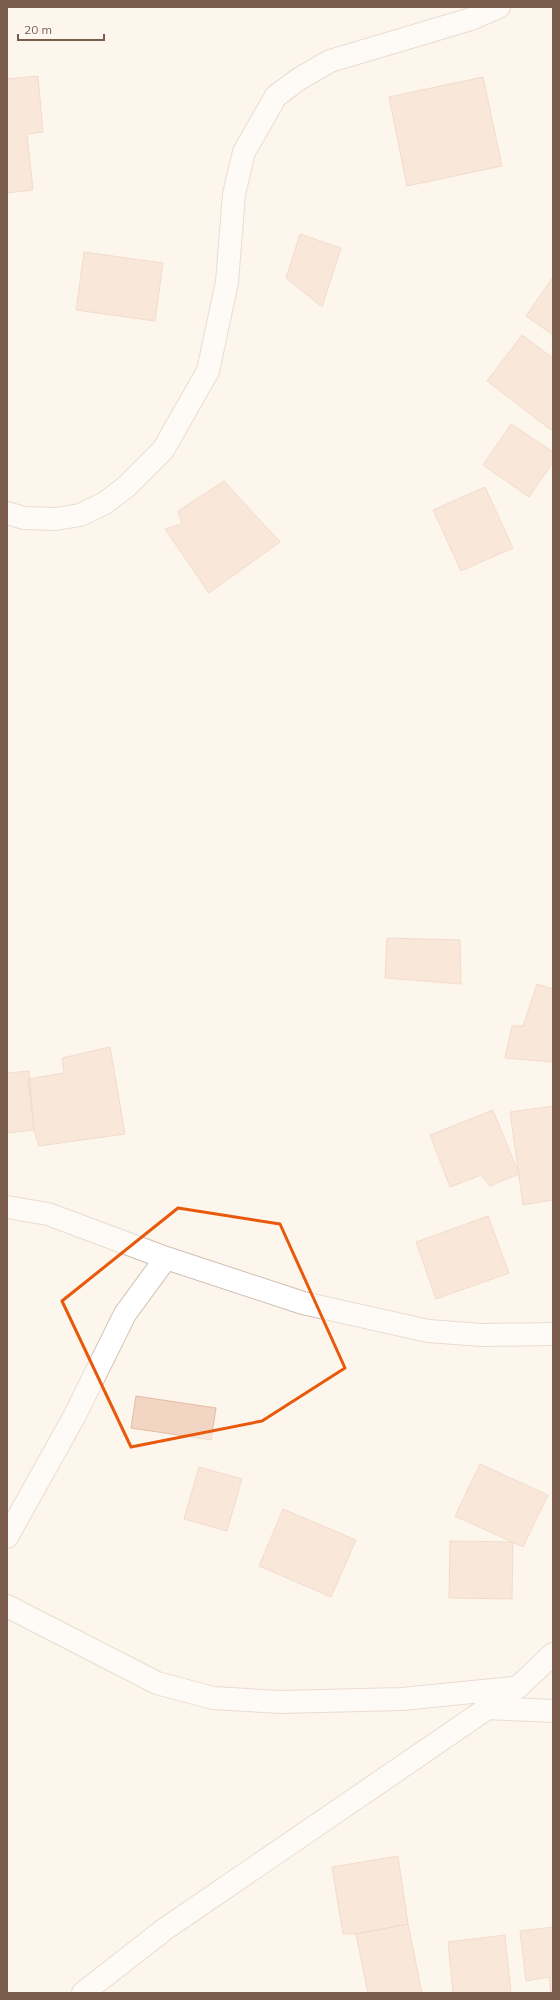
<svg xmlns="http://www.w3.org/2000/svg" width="560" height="2000" viewBox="0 0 560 2000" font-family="Mulish,sans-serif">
<rect width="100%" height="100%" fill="#fdf6ec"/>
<path fill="#f3d5c3" stroke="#e6bba3" d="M38 76 43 132 27 134 33 190 7 193V79Z
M483 77 502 166 407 186 389 97Z
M300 234 341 248 322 307 286 278Z
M84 252 163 263 155 321 76 310Z
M553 277V335L526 316Z
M522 335 553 358V427L551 430 487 381Z
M511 424 553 452V462L529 497 483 465Z
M224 481 280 542 209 593 165 529 182 524 178 511Z
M485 487 513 548 461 571 433 510Z
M387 938 460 940 461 984 385 978Z
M537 984 553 989V1062L505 1058 512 1026H523Z
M110 1047 125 1134 39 1146 34 1130 28 1079 64 1073 62 1058Z
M29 1071 34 1130 7 1133V1073Z
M553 1106V1200L523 1205 510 1112Z
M493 1110 519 1174 490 1186 481 1175 450 1187 430 1135Z
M488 1216 509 1273 436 1299 416 1242Z
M136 1396 216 1408 211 1440 131 1428Z
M480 1464 548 1495 523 1547 455 1516Z
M199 1467 242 1479 227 1531 184 1519Z
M283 1509 356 1540 331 1597 259 1566Z
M450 1541 513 1542 512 1599 449 1598Z
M398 1856 408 1924 356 1934H343L332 1867Z
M408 1924 422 1993H368L356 1934Z
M553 1927V1993H551L549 1977 526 1981 520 1931Z
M505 1935 511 1993H453L448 1942Z"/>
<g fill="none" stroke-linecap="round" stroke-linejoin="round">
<g stroke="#d1beb0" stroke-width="24">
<path id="minor" d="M7 513 24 518 56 519 80 515 105 503 127 486 163 450 208 371 227 282 234 194 244 152 276 96 299 79 330 61 471 19 499 7
M7 1207 48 1214 166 1258 303 1303 428 1331 482 1335 553 1334
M7 1537 74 1417 125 1314 166 1258
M7 1606 157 1683 213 1698 280 1702 402 1699 512 1688
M485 1708 553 1711
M83 1993 165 1929 517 1688 553 1654"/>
</g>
<use href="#minor" stroke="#fff" stroke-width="22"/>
</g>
<path d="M0 0H560V2000H0ZM178 1208 280 1224 345 1368 262 1421 131 1447 62 1301Z" fill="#fdf6ec" fill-opacity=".55" fill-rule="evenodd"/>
<path fill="none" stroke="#e8590c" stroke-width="3" stroke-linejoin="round" d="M178 1208 280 1224 345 1368 262 1421 131 1447 62 1301Z"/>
<rect width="560" height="2000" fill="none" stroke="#7a5c4d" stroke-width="16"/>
<path d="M18 34v6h86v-6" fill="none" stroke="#7a5c4d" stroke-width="2"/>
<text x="24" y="34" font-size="12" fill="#7a5c4d" stroke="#fffaf3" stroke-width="3" paint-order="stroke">20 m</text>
</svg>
